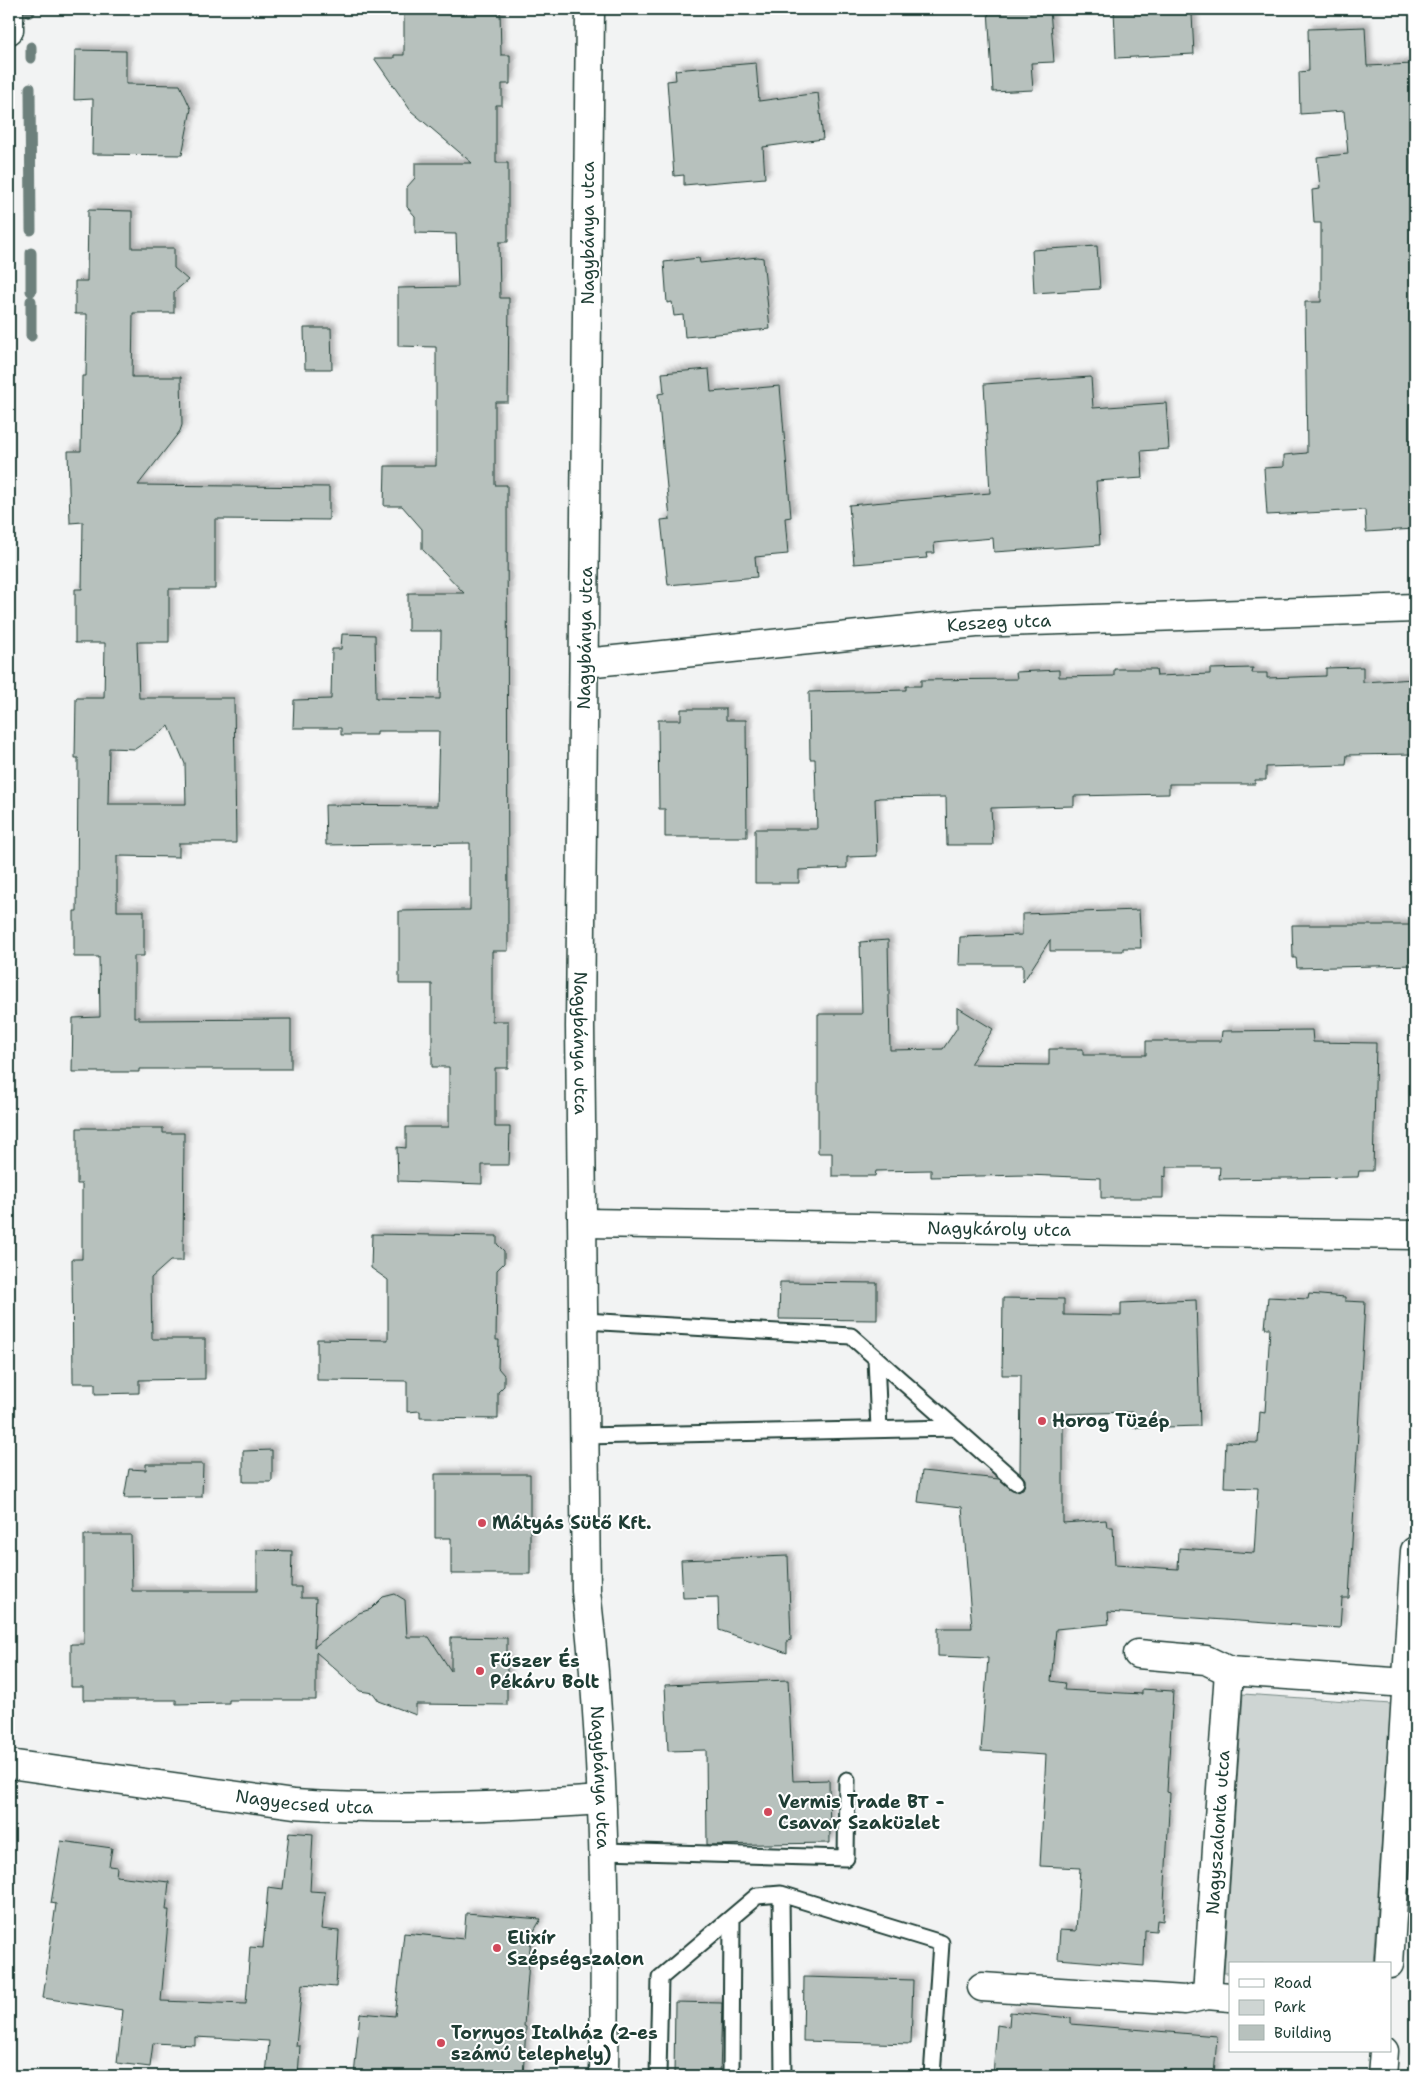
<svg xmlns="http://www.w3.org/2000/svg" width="1424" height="2085" viewBox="0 0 1424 2085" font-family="'Shantell Sans',sans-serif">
<defs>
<filter id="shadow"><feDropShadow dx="4.5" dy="-4.5" stdDeviation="2.5" flood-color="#0004"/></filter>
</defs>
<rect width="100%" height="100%" fill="#f2f3f3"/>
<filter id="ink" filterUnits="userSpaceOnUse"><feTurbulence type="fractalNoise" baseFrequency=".02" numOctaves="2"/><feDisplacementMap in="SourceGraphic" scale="10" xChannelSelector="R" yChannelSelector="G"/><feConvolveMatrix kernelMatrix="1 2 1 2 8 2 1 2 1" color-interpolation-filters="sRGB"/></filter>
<g filter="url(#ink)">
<path fill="#ced5d3" stroke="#768984" d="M1243 1694 1391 1704 1373 1964H1230V1973H1224Z"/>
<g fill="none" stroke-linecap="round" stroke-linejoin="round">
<path stroke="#6d807b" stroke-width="11" d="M30 9V12
M31 58V47
M30 88 31 230
M31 253V291
M31 301V336"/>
</g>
<path fill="#b7c1bd" stroke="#1f3d34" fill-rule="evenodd" filter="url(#shadow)" d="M404 9H500L501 55H510V84H502V105H496V163H508V242H499L500 298H509L508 402H495V485H507L508 951H492V1021H508V1068H495V1127H510L509 1165H482V1184L398 1181 397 1147 406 1148V1127H449V1067H432V984H399V911L470 910V843L326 845 325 805 437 806 439 731H377V735H341V728H293L294 700 331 699 332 649H341L342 634 375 635 376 698 440 699 441 631H408V593H464L422 549V529L402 506H384L385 466H436V347L398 346V288L458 287 456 234 415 233V216L407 207V187L415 178V163H472L411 111 374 58H394V55H404Z
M988 9H1050L1054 62 1031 63 1033 90 993 92Z
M1114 9H1186L1187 14H1192L1194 54 1116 58Z
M1365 27 1367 66 1414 64 1415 79V403H1413L1415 529 1366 532 1365 510 1267 515 1264 468 1284 467V455L1307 453 1305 302H1321V223H1314L1312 190 1320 189 1317 157 1348 154 1344 111 1300 114 1299 72 1309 71 1308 29Z
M75 50 126 51V84L180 85 191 109 182 155 92 154 93 99 74 100Z
M756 63 759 101 818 93 823 139 763 147 765 178 684 185V175L674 176 667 81 676 80 675 70Z
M88 210 132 211V248H174V268L188 280 174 292V313H133L132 377H181L182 425 180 431 138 485 329 487V520L215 519V589H169V642H137L139 698H234L236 843H179V857L117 856V911H144V956H134V1017H139V1020L291 1019V1069H139V1072H72L73 1018 100 1017 99 957H74V911H77L78 758H75L76 698H104L105 643H75V589H82L83 522 70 523 68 451H81L82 376H86L87 314H75V281H87ZM169 726 185 764 186 804H108L109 748 135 749Z
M1097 246 1100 289 1034 293 1032 250Z
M758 257 763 258 770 329 685 337 683 315 674 316 672 302 667 303 664 262 699 258 700 263Z
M304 328H331L332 369H305Z
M709 369 711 392 780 386 791 517 785 518 788 554 755 557 757 577 668 585 661 520 670 519 658 394 664 393 662 373Z
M1091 377 1093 408 1166 403 1169 449 1141 451 1143 478 1096 481 1100 545 994 552 993 538 934 543 935 553H926L927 558 854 564 849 505 990 493 984 384Z
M1363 667V682L1415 679V754L1347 755 1346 765 1266 767V780H1255V784H1169V794L1074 796V806L991 808 993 845H947L946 797 879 798 875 799 877 856 847 857V868L799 870V883H755V829H817L815 759H810L809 692 906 690V686H921V680L1017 679 1016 672 1037 671 1059 670V677L1114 676V669H1156L1157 676 1210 674V669L1253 668 1252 673H1267V678L1326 676V668Z
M681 709H726V720H746L747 837H665V809H659L658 720H681Z
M1139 910 1141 948H1123V951H1050V940L1023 982V965H959L960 937 1022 935V914Z
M1292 925H1414V965L1297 968 1296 958H1293Z
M888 940 890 1050 943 1049 957 1028V1007L993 1029 970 1064 1049 1065V1049H1083V1055H1146V1041H1221L1222 1031 1312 1030 1313 1042 1376 1043 1373 1171H1359L1358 1177 1219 1179 1220 1167H1166V1177L1163 1176V1198H1101V1178L1027 1175 931 1177V1170L876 1171 875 1176H832V1153H818V1014H862L860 942Z
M77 1128H163V1133H184L183 1261H170L151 1278 152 1339H205V1379L139 1380V1393L95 1394V1383H73L72 1259H82V1184H77Z
M372 1234 497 1236V1244L504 1251V1263L497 1270 496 1340H499L498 1368 504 1375V1386L498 1392V1419L420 1418V1411L407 1412V1381L317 1380V1339L388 1340V1280L371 1268Z
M780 1282 877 1283V1320L779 1319Z
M1309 1294 1345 1297V1301L1365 1302 1349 1598H1342L1340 1628 1108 1612 1109 1624 1056 1629 1051 1681 1065 1683 1064 1690 1142 1694V1689L1173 1691 1167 1792 1170 1793 1163 1921 1157 1920 1156 1931 1145 1930 1144 1966 1058 1959 1060 1930 1076 1931 1080 1868 1040 1866 1046 1755 981 1751 988 1658 938 1656V1628H972L962 1507 918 1502 922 1471 999 1479 1015 1491 1023 1489 1025 1484V1479L1020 1473 1021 1375H1002L1003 1298 1064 1299V1315L1121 1316V1303L1196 1300 1200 1426 1133 1428 1132 1412 1063 1414V1523L1106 1520 1107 1527H1113L1115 1565 1178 1569 1179 1548 1254 1553 1258 1488 1224 1487 1226 1442 1258 1443 1260 1412 1265 1413 1270 1328H1265L1268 1297 1308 1299Z
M272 1450V1482H243V1451Z
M146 1464H203L202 1497 124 1498 129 1469 146 1470Z
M435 1474H530V1574H451V1538H435Z
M84 1535H131L132 1591H257V1550L292 1551 291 1587H301V1598H316L314 1647 359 1613 371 1609 383 1597 395 1594 405 1600 407 1637H429L451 1671V1637L507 1638V1705L416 1704V1715L379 1701 373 1693 360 1691 316 1652V1700H229V1703L176 1704V1700H83V1687H71V1644H84Z
M788 1556 791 1640 787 1641V1653L719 1630 718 1597 683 1598 681 1560Z
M788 1680 793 1781 829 1780 830 1843 707 1845 706 1750 668 1751 665 1685Z
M289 1832 313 1834 310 1891 325 1892 321 1929 339 1931 336 1987 302 1984 296 2046H300L298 2076H266L269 2041 195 2037V2045L153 2043 150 2067 117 2063 123 2010 43 1998 56 1904 51 1903 61 1841 112 1848 109 1866 117 1867 116 1876 169 1882 166 1910H169L161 2001 246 2004 250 1947 263 1948 268 1887 283 1889Z
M466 1913 541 1919 531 1936 524 2026 526 2027 523 2076H354L360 2013 395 2016 404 1933 464 1939Z
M804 1977 913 1980 911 2044 803 2041Z
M675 2002 722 2003 720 2076H674Z
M1010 2012 1071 2018V2024L1217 2036 1214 2076H993L997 2025 1009 2027Z"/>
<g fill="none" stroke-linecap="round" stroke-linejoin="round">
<g stroke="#1f3d34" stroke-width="19">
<path id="lane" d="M584 1321 851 1336 1016 1482
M876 1358 879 1429
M584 1436 954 1428
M604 1851 846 1858 847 1780
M781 1894 783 2076
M658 2076 660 1978 757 1896 781 1894 941 1943 932 2076
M731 2076 732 1917"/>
</g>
<g stroke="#1f3d34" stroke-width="31">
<g id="street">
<path id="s1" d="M590 9 580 1027 586 1591C605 1753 606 1914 604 2076"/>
<path d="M9 30V9"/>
<path id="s2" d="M585 663 976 623 1415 608"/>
<path id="s3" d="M584 1223 1415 1235"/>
<path d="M1138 1654 1206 1660 1229 1671"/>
<path id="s4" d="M9 1764 294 1804C396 1811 499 1807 601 1800"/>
<path d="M1389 1964 1415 1551"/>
<path d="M982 1987 1185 2000 1207 1995"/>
<path id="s5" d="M1230 1997 1207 1995 1229 1671 1407 1683"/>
<path d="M1382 2076 1384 2051"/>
</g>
</g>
<use href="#lane" stroke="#fff" stroke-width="15"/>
<use href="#street" stroke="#fff" stroke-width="28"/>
</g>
</g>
<g fill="#d1495b" stroke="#fff" stroke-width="2">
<circle cx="1042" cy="1421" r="5"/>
<circle cx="482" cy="1523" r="5"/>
<circle cx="480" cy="1671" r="5"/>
<circle cx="768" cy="1812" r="5"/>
<circle cx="497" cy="1948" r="5"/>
<circle cx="441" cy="2043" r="5"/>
</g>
<g text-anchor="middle" stroke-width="4" stroke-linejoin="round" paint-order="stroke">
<g font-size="18" fill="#1f3d34" stroke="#fff">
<text transform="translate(588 233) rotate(-90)" y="6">Nagybánya utca</text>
<text dy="6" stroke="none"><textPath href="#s2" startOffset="416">Keszeg utca</textPath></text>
<text transform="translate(585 638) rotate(-89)" y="6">Nagybánya utca</text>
<text dy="6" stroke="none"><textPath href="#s1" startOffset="1034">Nagybánya utca</textPath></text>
<text dy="6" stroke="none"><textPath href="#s3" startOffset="415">Nagykároly utca</textPath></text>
<text dy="6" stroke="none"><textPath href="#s1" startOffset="1769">Nagybánya utca</textPath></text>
<text dy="6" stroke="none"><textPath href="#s4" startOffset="298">Nagyecsed utca</textPath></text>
<text dy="6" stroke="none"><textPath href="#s5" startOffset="186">Nagyszalonta utca</textPath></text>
</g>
<g font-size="18" font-weight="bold" fill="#1f3d34" stroke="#fff" text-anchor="start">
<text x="1052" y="1427">Horog Tüzép</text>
<text x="492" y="1529">Mátyás Sütő Kft.</text>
<text x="490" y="1667">Fűszer És<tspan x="490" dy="21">Pékáru Bolt</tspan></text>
<text x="778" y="1808">Vermis Trade BT -<tspan x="778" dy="21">Csavar Szaküzlet</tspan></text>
<text x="507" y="1944">Elixír<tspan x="507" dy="21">Szépségszalon</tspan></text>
<text x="451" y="2039">Tornyos Italház (2-es<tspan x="451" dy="21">számú telephely)</tspan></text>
</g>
</g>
<rect width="1424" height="2085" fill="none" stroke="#fff" stroke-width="30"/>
<rect x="15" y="15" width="1394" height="2055" fill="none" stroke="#1f3d34" stroke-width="2" filter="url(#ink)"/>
<rect x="1229" y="1962" width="162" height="90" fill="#ffffff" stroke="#a5b1ae"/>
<rect x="1239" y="1979" width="25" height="8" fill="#ffffff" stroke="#a5b1ae"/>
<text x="1274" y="1988" font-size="15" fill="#1f3d34">Road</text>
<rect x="1239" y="2000" width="25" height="15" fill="#ced5d3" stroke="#a5b1ae"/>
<text x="1274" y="2012" font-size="15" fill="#1f3d34">Park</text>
<rect x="1239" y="2025" width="25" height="15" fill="#b7c1bd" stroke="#a5b1ae"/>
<text x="1274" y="2038" font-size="15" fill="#1f3d34">Building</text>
</svg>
